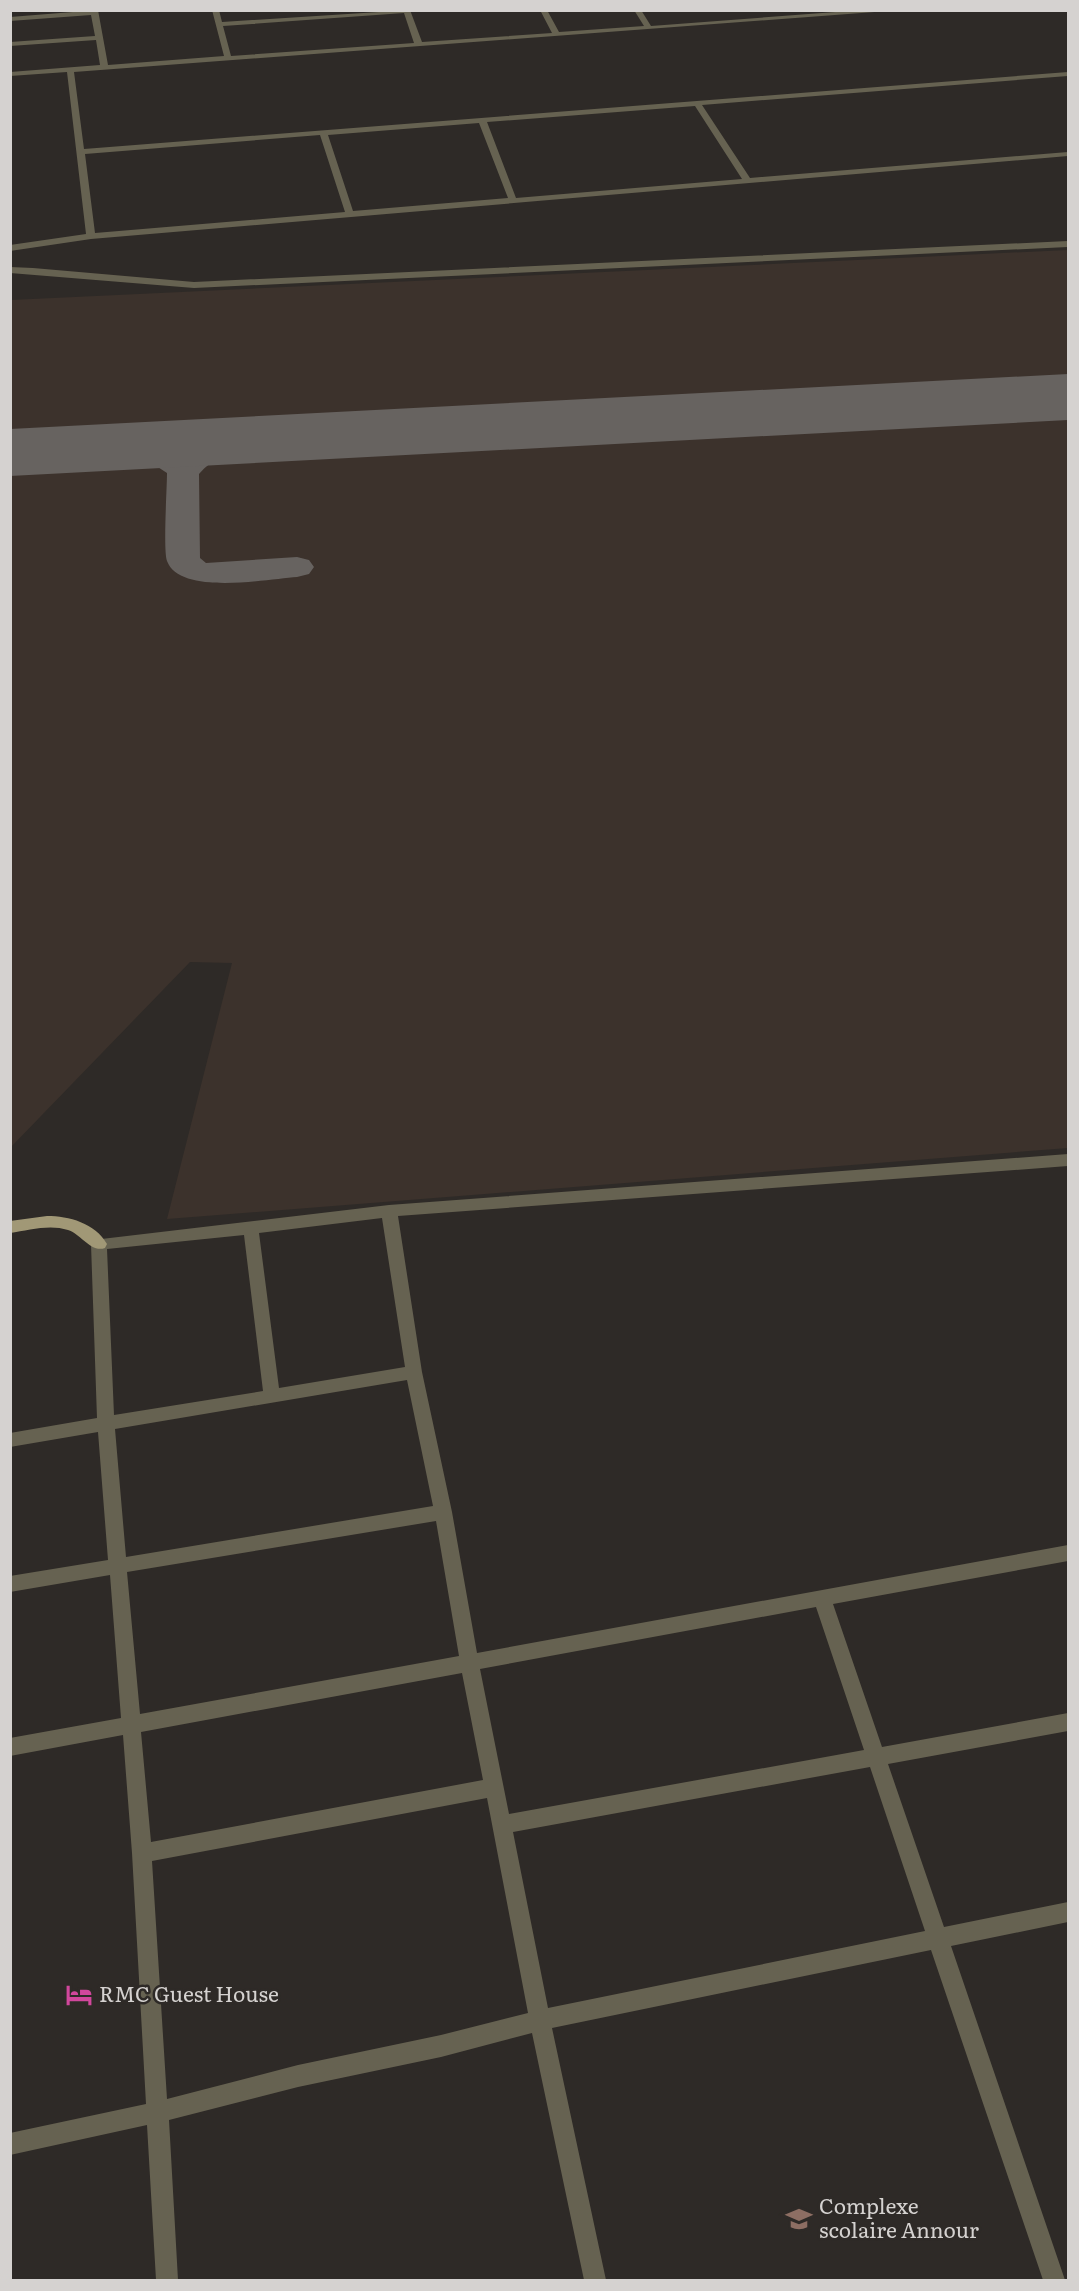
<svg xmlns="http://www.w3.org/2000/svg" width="1079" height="2291" viewBox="0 0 1079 2291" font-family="Literata,serif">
<rect width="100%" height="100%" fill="#2e2a27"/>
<path fill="#3c322c" d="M1068 250V1148L167 1219 232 963 190 962 11 1147V300Z"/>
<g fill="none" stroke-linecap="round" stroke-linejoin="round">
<path fill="#676360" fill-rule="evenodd" d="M239 432 250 434 255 441 250 448C231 452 212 458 199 474L200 558 206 563 297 557 309 560 314 567 309 574 297 577C267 579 180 596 167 561 163 550 167 489 167 473L147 460 115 454 110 447 115 440C135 435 164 442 182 453L211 438Z
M10 443 37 446 42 453 37 460 10 463Z"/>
<path fill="#676360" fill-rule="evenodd" d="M1068 374V420L10 476V429Z"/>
<path fill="#666251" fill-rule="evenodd" d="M98 10 108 65 224 56 212 10H219L222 22 410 10 422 42 552 33 540 10H547L559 32 644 26 634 10H641L651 26 862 10H901L74 72 84 149 1068 72V76L702 105 750 178 1068 152V156L91 239 10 251V245L86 234 67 72 10 76V72L100 65 96 40 10 46V42L95 36 91 15 10 21V17ZM404 13 414 43 231 56 223 26ZM695 106 742 179 516 198 487 122ZM479 123 508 198 353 211 328 135ZM320 135 345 212 95 233 85 154Z
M1068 241V247L194 288 10 273V267L33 268 194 282Z
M1068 1154V1166L398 1216 422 1372 452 1512 477 1653 1068 1545V1561L833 1604 882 1747 1068 1713V1731L888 1764 944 1927 1068 1902V1922L951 1946 1065 2280H1043L931 1950 552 2028 606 2280H584L532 2033 441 2057 298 2087 169 2120 178 2280H156L147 2125 10 2155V2133L146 2104 132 1853 123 1735 10 1756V1738L121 1718 110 1575 10 1592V1576L108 1560 98 1432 10 1447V1433L97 1418 91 1244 93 1240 389 1205ZM382 1218 405 1367 279 1388 259 1233ZM244 1235 263 1391 114 1415 107 1249ZM407 1380 433 1506 126 1557 115 1429ZM436 1521 459 1656 140 1714 127 1572ZM816 1607 864 1750 509 1814 480 1669ZM462 1673 483 1780 151 1842 141 1732ZM870 1767 925 1931 548 2008 513 1832ZM487 1798 528 2013 441 2035 298 2065 167 2099 152 1861Z"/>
<path fill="#a19876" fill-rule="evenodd" d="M47 1216C69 1216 95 1223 107 1244L105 1248C91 1253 81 1234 68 1230 50 1224 29 1230 10 1233V1221Z"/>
</g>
<defs>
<g id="hotel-bare" transform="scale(2.07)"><path d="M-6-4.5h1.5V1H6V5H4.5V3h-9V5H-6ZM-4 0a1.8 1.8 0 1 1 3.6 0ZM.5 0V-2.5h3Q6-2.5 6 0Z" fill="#d1479c" stroke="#2e2a27" stroke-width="2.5" paint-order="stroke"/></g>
<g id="school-bare" transform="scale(2.07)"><path d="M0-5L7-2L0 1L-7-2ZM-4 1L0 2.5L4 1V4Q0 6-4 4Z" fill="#8d6e63" stroke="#2e2a27" stroke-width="2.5" paint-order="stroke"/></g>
</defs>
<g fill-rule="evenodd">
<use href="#hotel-bare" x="79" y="1995"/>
<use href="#school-bare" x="799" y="2219"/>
</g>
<g text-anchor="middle" stroke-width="5" stroke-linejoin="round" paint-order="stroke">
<g font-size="21" fill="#d5d2d0" stroke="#2e2a27" text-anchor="start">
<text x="99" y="2002">RMC Guest House</text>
<text x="819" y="2214">Complexe<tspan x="819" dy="24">scolaire Annour</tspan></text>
</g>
</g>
<rect width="1079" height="2291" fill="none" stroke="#d5d2d0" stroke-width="24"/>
</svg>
